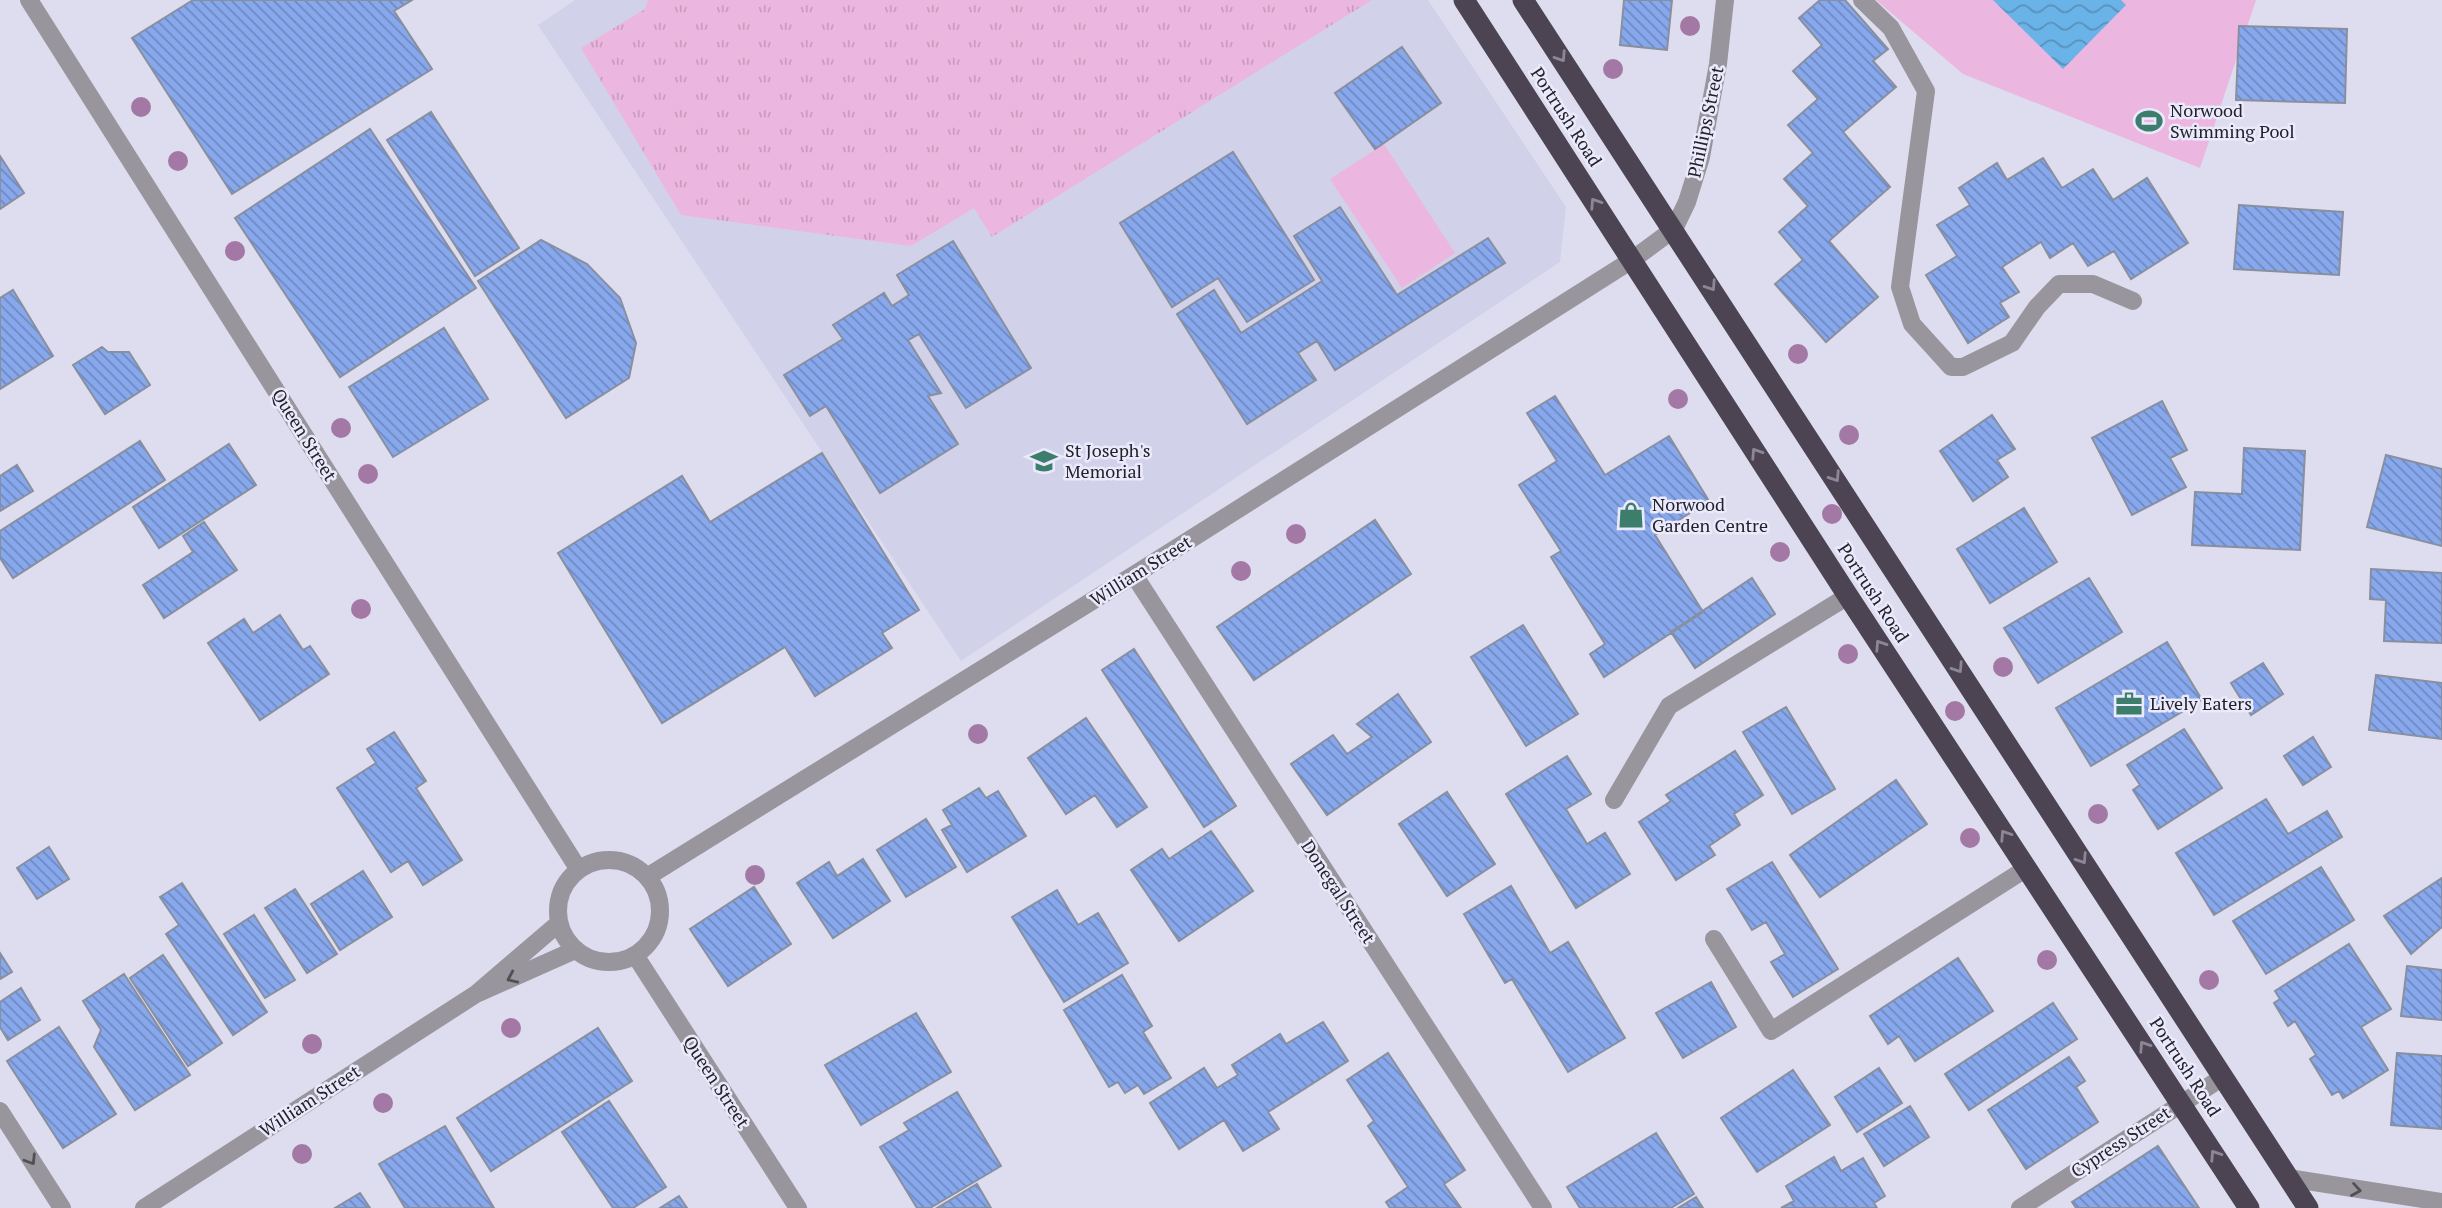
<svg xmlns="http://www.w3.org/2000/svg" width="2442" height="1208" viewBox="0 0 2442 1208" font-family="'PT Serif',serif">
<defs>
<pattern id="park-tufts" width="24" height="20" patternUnits="userSpaceOnUse" patternTransform="scale(1.75)"><rect width="24" height="20" fill="#ebb6e0"/><path d="M3 7l-1-3M5 7V3M7 7l1-3M15 17l-1-3M17 17v-4M19 17l1-3" fill="none" stroke="#c99cc0"/></pattern>
<pattern id="water-waves" width="16" height="10" patternUnits="userSpaceOnUse" patternTransform="scale(1.75)"><rect width="16" height="10" fill="#6ab3e8"/><path d="M0 5q4-4 8 0t8 0" fill="none" stroke="#5791bc"/></pattern>
<pattern id="building-back-hatch" width="6" height="6" patternUnits="userSpaceOnUse" patternTransform="scale(1.75)"><rect width="6" height="6" fill="#88a8ed"/><path d="M-1 5l2 2M0 0l6 6M5-1l2 2" fill="none" stroke="#6f88c0"/></pattern>
</defs>
<rect width="100%" height="100%" fill="#deddef"/>
<path fill="#d2d1ea" d="M575 0H1428L1566 207 1560 262 961 661 538 25Z"/>
<path fill="#ebb6e0" d="M1876 0H2256L2200 168 1963 74Z
M1384 144 1455 253 1402 288 1330 179Z"/>
<path fill="url(#park-tufts)" d="M648 0H1372L992 237 974 208 911 246 681 215 581 48 645 9Z"/>
<path fill="url(#water-waves)" d="M1993 0H2121L2126 5 2063 69Z"/>
<path fill="url(#building-back-hatch)" stroke="#888f9e" stroke-width="2" d="M193 0H412L394 11 432 69 232 194 132 38Z
M1624 0H1672L1667 50 1620 45Z
M1820 0H1845L1888 49 1873 61 1896 87 1843 132 1890 187 1829 241 1878 297 1826 342 1775 284 1803 260 1779 232 1808 206 1784 179 1813 153 1788 125 1818 99 1793 71 1822 45 1799 18Z
M2239 26 2347 29 2345 103 2236 100Z
M1402 47 1441 103 1375 149 1335 93Z
M431 112 519 248 475 276 387 140Z
M370 129 476 288 340 377 235 218Z
M1233 152 1314 280 1247 322 1218 278 1172 307 1120 223Z
M0 156 24 193 0 209Z
M2043 158 2062 188 2093 169 2113 200 2147 178 2188 243 2131 279 2114 251 2088 266 2073 243 2050 258 2041 242 2002 267 2019 292 2000 303 2009 317 1968 343 1926 275 1957 256 1937 225 1970 205 1959 188 1997 163 2007 180Z
M2239 205 2343 212 2339 275 2234 269Z
M1340 207 1397 295 1488 238 1505 263 1335 370 1317 341 1298 353 1316 380 1247 424 1177 314 1214 290 1241 333 1322 281 1294 236Z
M541 240 587 264 620 298 636 343 629 378 566 418 478 281Z
M953 241 1031 368 966 408 919 334 908 340 941 393 928 396 958 444 880 493 826 406 810 416 784 375 843 339 833 325 884 293 892 306 909 295 897 275Z
M13 290 53 356 0 389V298Z
M444 328 488 399 393 457 349 387Z
M102 347 108 352H129L150 385 105 414 73 365Z
M1555 396 1605 475 1669 436 1709 501 1655 535 1703 612 1604 677 1590 654 1605 644 1551 557 1561 551 1519 485 1557 461 1527 413Z
M2162 401 2187 450 2170 458 2186 487 2132 515 2092 438Z
M1992 415 2015 449 1997 460 2008 477 1973 501 1940 451Z
M140 441 165 480 13 578 0 558V531Z
M229 444 256 485 159 548 133 507Z
M2244 448 2305 451 2300 550 2192 545 2195 492 2242 494Z
M822 453 919 610 882 633 892 648 815 696 785 647 662 723 558 553 682 476 710 522Z
M2386 455 2442 469V546L2367 527Z
M17 465 33 491 0 511V476Z
M2024 508 2057 562 1990 603 1957 549Z
M1375 520 1411 574 1254 680 1217 627Z
M204 522 237 570 164 618 143 585 193 552 183 536Z
M2371 569 2442 573V643L2384 641 2386 600 2370 599Z
M1752 578 1775 614 1695 668 1671 632Z
M2089 578 2122 632 2038 683 2004 628Z
M280 615 303 650 310 646 329 674 260 720 208 643 244 619 253 633Z
M1523 625 1578 714 1526 746 1471 657Z
M2167 642 2202 700 2091 766 2056 708Z
M1134 649 1236 806 1204 827 1102 670Z
M2263 663 2283 694 2251 715 2231 683Z
M2376 675 2442 683V739L2369 730Z
M1398 694 1431 742 1327 815 1291 764 1333 735 1347 754 1372 737 1357 724Z
M1786 707 1835 789 1792 814 1743 732Z
M1086 718 1147 807 1117 827 1095 795 1066 814 1028 758Z
M2184 729 2222 788 2158 829 2133 790 2140 785 2127 765Z
M394 732 426 781 416 788 462 860 423 885 408 861 391 872 337 788 376 763 367 749Z
M2313 737 2331 767 2303 785 2284 756Z
M1735 751 1763 795 1734 814 1740 825 1709 846 1715 855 1676 880 1639 822 1671 801 1666 795Z
M1567 756 1591 794 1566 809 1587 844 1605 833 1630 874 1576 908 1506 794Z
M1896 780 1927 824 1820 897 1790 855Z
M979 788 986 798 998 791 1026 836 967 872 942 830 952 825 943 810Z
M1447 792 1495 864 1447 896 1399 824Z
M2266 799 2288 834 2327 811 2342 837 2214 915 2176 853Z
M926 819 956 867 906 897 877 850Z
M1211 831 1253 891 1179 941 1131 870 1162 849 1169 859Z
M49 847 69 879 37 899 17 868Z
M863 859 890 901 833 938 797 883 829 862 837 876Z
M1772 862 1838 969 1793 997 1771 962 1785 954 1766 922 1752 930 1727 889Z
M2321 867 2354 920 2266 974 2233 921Z
M363 871 392 917 340 950 311 904Z
M2442 878V927L2411 954 2384 916Z
M182 883 267 1012 233 1035 166 934 179 925 160 897Z
M1511 886 1550 953 1568 942 1625 1038 1568 1072 1512 979 1505 983 1464 914Z
M754 887 791 944 728 986 690 929Z
M295 889 337 954 307 973 265 908Z
M1057 890 1078 925 1098 913 1128 963 1064 1002 1012 917Z
M254 915 295 980 265 998 224 934Z
M2349 944 2391 1009 2361 1027 2388 1070 2343 1098 2339 1091 2332 1095 2310 1059 2316 1055 2295 1021 2288 1026 2274 1003 2280 999 2275 991Z
M0 953 12 972 0 979Z
M163 955 222 1043 188 1066 130 978Z
M1958 958 1993 1011 1915 1061 1899 1036 1888 1044 1870 1016Z
M2407 966 2442 970V1020L2401 1016Z
M124 974 190 1075 135 1110 94 1047 101 1030 83 1001Z
M1122 975 1152 1026 1143 1032 1171 1078 1144 1094 1138 1085 1125 1093 1118 1082 1109 1087 1064 1010Z
M1711 982 1736 1027 1683 1058 1656 1013Z
M21 988 40 1020 8 1040 0 1027V1002Z
M2053 1003 2077 1039 1969 1110 1945 1074Z
M916 1013 951 1072 861 1125 825 1065Z
M1323 1022 1348 1061 1268 1112 1279 1129 1243 1151 1224 1120 1179 1149 1150 1103 1204 1068 1217 1088 1238 1075 1232 1065 1280 1034 1286 1044Z
M59 1027 116 1114 63 1148 7 1061Z
M598 1028 632 1081 491 1171 457 1118Z
M1388 1053 1465 1170 1444 1184 1461 1208H1390L1386 1202 1408 1187 1368 1126 1374 1121 1347 1080Z
M2397 1053 2442 1056V1129L2391 1125Z
M2069 1057 2085 1081 2076 1087 2098 1122 2026 1169 1988 1110Z
M1879 1068 1902 1103 1857 1132 1835 1097Z
M1793 1070 1830 1125 1757 1172 1721 1118Z
M957 1092 1001 1166 930 1208H917L880 1147 909 1130 904 1123Z
M609 1101 666 1187 633 1208H613L562 1132Z
M1910 1106 1929 1137 1884 1166 1864 1134Z
M445 1126 494 1208H405L379 1164Z
M1656 1133 1694 1194 1671 1208H1580L1567 1187Z
M2158 1146 2199 1208H2076L2072 1202Z
M1834 1157 1841 1171 1863 1158 1885 1196 1874 1203 1877 1208H1781L1794 1201 1786 1186Z
M977 1184 991 1208H937Z
M360 1193 370 1208H335Z
M679 1196 687 1208H660Z
M1696 1197 1703 1208H1678Z"/>
<g fill="none" stroke-linecap="round" stroke-linejoin="round">
<path stroke="#99959c" stroke-width="18" d="M29 0 579 870
M1862 0 1891 28 1926 91 1900 287 1912 324 1951 367H1963L2012 343 2037 307 2059 284H2093L2133 301
M1134 575 1543 1208
M1614 800 1669 706 1848 596
M558 911a51 51 0 1 1 102 0a51 51 0 1 1-102 0Z
M647 877 1134 575 1632 260 1674 229 1687 202 1701 157 1718 64 1725 0
M559 923 476 994 575 950
M1714 939 1771 1031 2027 868
M635 955 798 1208
M0 1111 62 1208
M2288 1178 2442 1202
M144 1208 476 994
M2020 1208 2223 1077"/>
<path stroke="#4c4452" stroke-width="21" d="M1464 0 1848 596 2249 1208
M1523 0 2308 1208"/>
</g>
<g fill="#a378a5">
<circle cx="1690" cy="26" r="10"/>
<circle cx="1613" cy="69" r="10"/>
<circle cx="141" cy="107" r="10"/>
<circle cx="178" cy="161" r="10"/>
<circle cx="235" cy="251" r="10"/>
<circle cx="1798" cy="354" r="10"/>
<circle cx="1678" cy="399" r="10"/>
<circle cx="341" cy="428" r="10"/>
<circle cx="1849" cy="435" r="10"/>
<circle cx="368" cy="474" r="10"/>
<circle cx="1832" cy="514" r="10"/>
<circle cx="1296" cy="534" r="10"/>
<circle cx="1780" cy="552" r="10"/>
<circle cx="1241" cy="571" r="10"/>
<circle cx="361" cy="609" r="10"/>
<circle cx="1848" cy="654" r="10"/>
<circle cx="2003" cy="667" r="10"/>
<circle cx="1955" cy="711" r="10"/>
<circle cx="978" cy="734" r="10"/>
<circle cx="2098" cy="814" r="10"/>
<circle cx="1970" cy="838" r="10"/>
<circle cx="755" cy="875" r="10"/>
<circle cx="2047" cy="960" r="10"/>
<circle cx="2209" cy="980" r="10"/>
<circle cx="511" cy="1028" r="10"/>
<circle cx="312" cy="1044" r="10"/>
<circle cx="383" cy="1103" r="10"/>
<circle cx="302" cy="1154" r="10"/>
</g>
<defs><path id="oneway-chevron" d="M-2-3.5L2.5 0L-2 3.5" fill="none" stroke-width="1.6" stroke-linecap="round" stroke-linejoin="round" transform="scale(1.75)"/></defs>
<g stroke="#8c8696">
<use href="#oneway-chevron" transform="translate(1561 57) rotate(57)"/>
<use href="#oneway-chevron" transform="translate(1595 203) rotate(-123)"/>
<use href="#oneway-chevron" transform="translate(1711 286) rotate(57)"/>
<use href="#oneway-chevron" transform="translate(1756 453) rotate(-123)"/>
<use href="#oneway-chevron" transform="translate(1835 477) rotate(57)"/>
<use href="#oneway-chevron" transform="translate(1880 645) rotate(-123)"/>
<use href="#oneway-chevron" transform="translate(1958 668) rotate(57)"/>
<use href="#oneway-chevron" transform="translate(2005 835) rotate(-123)"/>
<use href="#oneway-chevron" transform="translate(2082 859) rotate(57)"/>
<use href="#oneway-chevron" transform="translate(2144 1046) rotate(-123)"/>
<use href="#oneway-chevron" transform="translate(2215 1155) rotate(-123)"/>
</g>
<g stroke="#525057">
<use href="#oneway-chevron" transform="translate(512 978) rotate(156)"/>
<use href="#oneway-chevron" transform="translate(31 1160) rotate(58)"/>
<use href="#oneway-chevron" transform="translate(2356 1190) rotate(9)"/>
</g>
<defs>
<g id="stadium-bare" transform="scale(2.1)"><path d="M0-5a6.5 5 0 1 0 0 10a6.5 5 0 1 0 0-10ZM-3.5-1.8h7v3.6h-7Z" fill="#3d7d6b" stroke="#ebeafc" stroke-width="2.5" paint-order="stroke"/></g>
<g id="school-bare" transform="scale(2.1)"><path d="M0-5L7-2L0 1L-7-2ZM-4 1L0 2.5L4 1V4Q0 6-4 4Z" fill="#3d7d6b" stroke="#ebeafc" stroke-width="2.5" paint-order="stroke"/></g>
<g id="shop-bare" transform="scale(2.1)"><path d="M-5-2.5h2.3a2.7 3.5 0 0 1 5.4 0H5L5.5 6h-11ZM-1.5-2.5h3a1.5 2.3 0 0 0-3 0Z" fill="#3d7d6b" stroke="#ebeafc" stroke-width="2.5" paint-order="stroke"/></g>
<g id="office-bare" transform="scale(2.1)"><path d="M-6-3h4V-5.5h4V-3h4V5H-6ZM-1-4.5V-3h2v-1.5ZM-6 0V1H6V0Z" fill="#3d7d6b" stroke="#ebeafc" stroke-width="2.5" paint-order="stroke"/></g>
</defs>
<g fill-rule="evenodd">
<use href="#stadium-bare" x="2149" y="121"/>
<use href="#school-bare" x="1044" y="461"/>
<use href="#shop-bare" x="1631" y="515"/>
<use href="#office-bare" x="2129" y="704"/>
</g>
<g text-anchor="middle" stroke-width="5" stroke-linejoin="round" paint-order="stroke">
<g font-size="18" fill="#232229" stroke="#ebeafc" text-anchor="start">
<text x="2170" y="117">Norwood<tspan x="2170" dy="21">Swimming Pool</tspan></text>
<text x="1065" y="457">St Joseph's<tspan x="1065" dy="21">Memorial</tspan></text>
<text x="1652" y="511">Norwood<tspan x="1652" dy="21">Garden Centre</tspan></text>
<text x="2150" y="710">Lively Eaters</text>
</g>
<g font-size="18" fill="#232229" stroke="#ebeafc">
<text transform="translate(1566 117) rotate(57)" y="6">Portrush Road</text>
<text transform="translate(1706 122) rotate(-78)" y="6">Phillips Street</text>
<text transform="translate(304 435) rotate(58)" y="6">Queen Street</text>
<text transform="translate(1141 571) rotate(-32)" y="6">William Street</text>
<text transform="translate(1873 593) rotate(57)" y="6">Portrush Road</text>
<text transform="translate(1338 892) rotate(57)" y="6">Donegal Street</text>
<text transform="translate(2185 1067) rotate(57)" y="6">Portrush Road</text>
<text transform="translate(716 1082) rotate(57)" y="6">Queen Street</text>
<text transform="translate(310 1101) rotate(-33)" y="6">William Street</text>
<text transform="translate(2121 1142) rotate(-33)" y="6">Cypress Street</text>
</g>
</g>
</svg>
